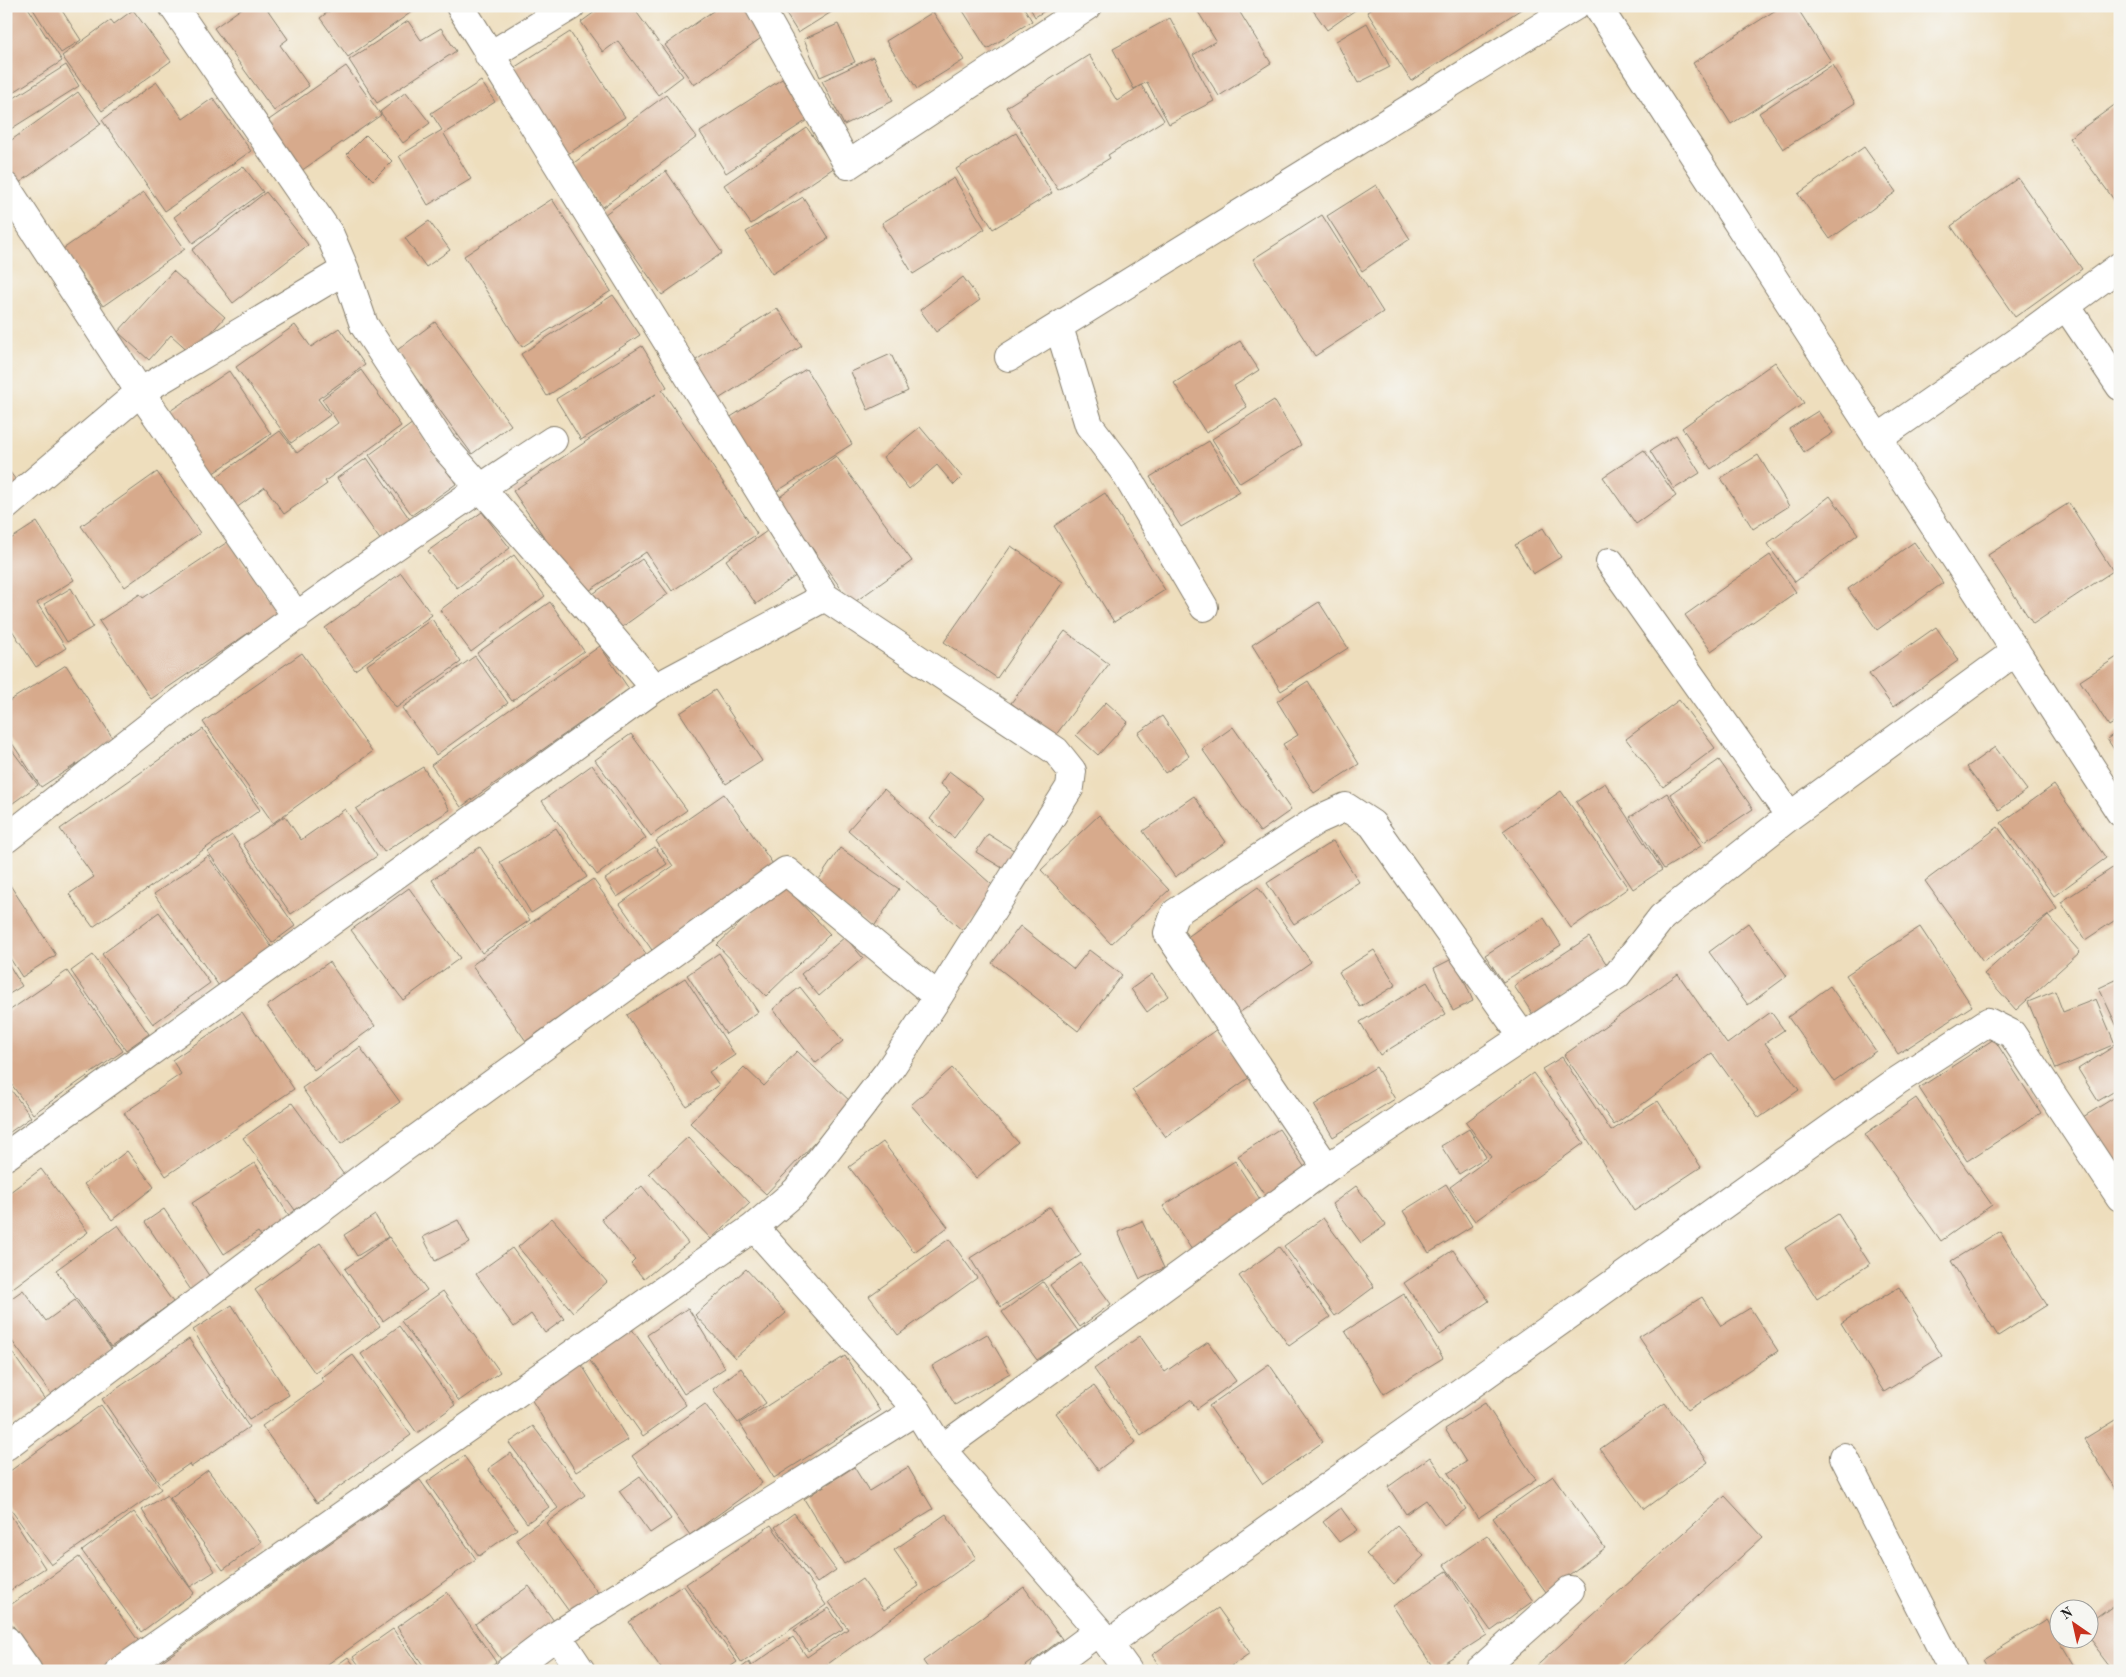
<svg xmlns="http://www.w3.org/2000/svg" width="2126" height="1677" viewBox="0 0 2126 1677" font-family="'Old Standard TT',serif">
<rect width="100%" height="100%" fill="#f6f6f2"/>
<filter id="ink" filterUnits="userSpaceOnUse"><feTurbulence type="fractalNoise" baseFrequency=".02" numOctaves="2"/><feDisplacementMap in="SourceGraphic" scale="10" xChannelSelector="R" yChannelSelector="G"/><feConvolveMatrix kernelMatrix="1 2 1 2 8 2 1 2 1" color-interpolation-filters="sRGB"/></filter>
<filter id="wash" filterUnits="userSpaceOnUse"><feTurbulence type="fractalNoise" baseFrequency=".0096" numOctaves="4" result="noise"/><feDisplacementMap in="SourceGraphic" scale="20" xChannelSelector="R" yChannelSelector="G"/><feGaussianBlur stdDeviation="1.12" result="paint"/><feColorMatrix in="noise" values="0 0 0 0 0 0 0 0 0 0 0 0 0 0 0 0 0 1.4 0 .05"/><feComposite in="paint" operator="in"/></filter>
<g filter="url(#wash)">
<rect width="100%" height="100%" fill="#eedebd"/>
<g id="blocks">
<path fill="#d7aa8c" d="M11 6H27L62 61 6 97V10Z
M31 6H59L81 40 61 53Z
M245 6H265L288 39 280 45 309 86 274 111 214 28Z
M336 6H420L348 57 320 18Z
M603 6H632L683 76 658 95 618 41 603 52 581 22Z
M720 6H743L764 36 694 85 665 45Z
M781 6H841L798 33Z
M960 6H1023L1032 21 987 49Z
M1029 6H1052L1035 17Z
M1203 6H1236L1271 63 1219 96 1193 55 1216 41 1197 10Z
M1310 6H1361L1327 30Z
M1376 6H1526L1411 81 1367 12Z
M1782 6H1796L1831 61 1731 124 1693 63Z
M133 10 171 61 102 111 62 56 111 20 114 24Z
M933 12 964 60 917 89 886 41Z
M1170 18 1214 101 1169 124 1147 82 1134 89 1113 49Z
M408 21 421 40 441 28 456 51 377 103 349 60Z
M1367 23 1390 67 1358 83 1336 41Z
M838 24 855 62 820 77 804 39Z
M570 32 625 117 566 155 512 69Z
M1089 55 1117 101 1141 85 1164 120 1108 155 1110 158 1058 190 1006 107Z
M873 57 893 101 844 125 822 81Z
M66 65 79 86 6 132V103Z
M1832 65 1855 103 1783 149 1759 113Z
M346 66 381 115 301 171 266 122Z
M782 79 809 119 726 173 700 132Z
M481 81 495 102 444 134 471 179 428 205 399 156 442 130 431 113Z
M157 82 183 119 213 98 251 151 165 211 102 120Z
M78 92 101 124 15 186 6 175V144Z
M406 92 430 123 403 143 380 112Z
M666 95 697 137 603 207 571 165Z
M2120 101V208L2069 138Z
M807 128 835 167 751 224 724 185Z
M1016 133 1052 193 993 229 956 169Z
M366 135 392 161 373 180 347 154Z
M1864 147 1896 192 1830 239 1798 194Z
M243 166 263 192 193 243 174 217Z
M666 171 722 253 662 295 605 214Z
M954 178 985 229 913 274 882 223Z
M2018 178 2082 269 2015 317 1951 226Z
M1376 185 1410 239 1362 271 1327 216Z
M144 192 185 249 103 306 63 249Z
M266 192 308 245 233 303 192 250Z
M803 197 829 238 772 274 746 232Z
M552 199 611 291 522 347 464 256Z
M1322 215 1383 312 1315 356 1253 259Z
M429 221 450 250 426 267 405 238Z
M173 271 225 317 192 354 171 335 149 360 118 332Z
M963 277 980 300 936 332 920 310Z
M613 295 640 335 547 396 521 354Z
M777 308 802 346 717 400 693 362Z
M435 322 511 425 472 454 396 351Z
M295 325 311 347 339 328 365 365 318 399 330 415 291 443 236 367Z
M1240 341 1259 370 1234 386 1247 407 1206 433 1174 383Z
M642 346 667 387 662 390 757 534 672 591 646 552 583 595 513 491 656 394 581 440 556 399Z
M891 354 908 391 868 410 851 372Z
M1775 362 1804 403 1711 469 1682 428Z
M806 369 852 444 776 492 729 418Z
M361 370 401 426 325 481 327 484 284 514 265 487 232 511 211 481 280 431 297 453 338 423 322 399Z
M229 371 271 434 206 478 170 411Z
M1274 400 1301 445 1240 483 1212 439Z
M1818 411 1833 433 1804 452 1789 429Z
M413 423 456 484 412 515 369 455Z
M920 427 962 477 954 485 937 465 909 489 883 457Z
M1676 435 1700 473 1674 489 1650 451Z
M1209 441 1240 492 1181 527 1150 477Z
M1644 450 1676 496 1636 524 1603 477Z
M1758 455 1789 506 1753 529 1721 478Z
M836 456 912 561 852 604 777 499Z
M367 458 411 521 381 541 337 478Z
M6 467 19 484 6 494Z
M157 472 200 533 125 587 81 526Z
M1105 493 1165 590 1114 622 1054 526Z
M1830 496 1858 534 1795 582 1767 544Z
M2069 503 2113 571 2033 624 1988 555Z
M482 512 510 548 457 588 428 551Z
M37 522 74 580 37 603 66 648 36 667 6 621V542Z
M1543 528 1561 557 1533 574 1515 545Z
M767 531 797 575 756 604 726 560Z
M229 541 278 613 151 699 99 621 140 594 143 598Z
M1914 542 1943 583 1877 630 1848 589Z
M1011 546 1063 582 997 678 944 642Z
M514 555 545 596 471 652 440 610Z
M1770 555 1796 592 1711 651 1685 615Z
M642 559 668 594 615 632 590 596Z
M401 573 432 615 355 670 325 628Z
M71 588 93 627 67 642 44 604Z
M550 602 584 651 512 701 477 653Z
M1319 602 1348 648 1281 691 1252 645Z
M432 619 461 662 396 708 367 665Z
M1936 627 1959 660 1893 707 1869 674Z
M1065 631 1109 664 1055 736 1011 703Z
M600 646 629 689 461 807 431 765Z
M302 653 372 752 273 823 203 722Z
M2120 655V719L2109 726 2080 681Z
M475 656 508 703 436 755 402 708Z
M66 665 114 740 41 787 6 734V703Z
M1308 681 1359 764 1314 793 1283 744 1298 735 1277 701Z
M715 690 762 761 726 784 680 713Z
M1679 700 1715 748 1663 787 1626 739Z
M1106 702 1128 722 1098 755 1076 735Z
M1162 716 1189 756 1165 773 1138 733Z
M1233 727 1291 810 1260 832 1202 749Z
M203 729 260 810 93 927 69 894 94 877 60 829Z
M2120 730V758L2107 739Z
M631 734 687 810 651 836 595 760Z
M6 742 38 785 6 808Z
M1995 747 2027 790 1999 810 1967 767Z
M1719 760 1753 809 1704 842 1670 794Z
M592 765 646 838 597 875 542 801Z
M423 767 450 810 384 852 356 809Z
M949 771 984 798 954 838 930 819 950 792 940 784Z
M1605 783 1662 870 1633 889 1576 802Z
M2054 785 2106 858 2054 896 2001 823Z
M884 789 999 891 963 931 848 830Z
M1561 791 1628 888 1571 928 1503 831Z
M1667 793 1701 846 1664 869 1630 817Z
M724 794 775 867 654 953 620 904 673 866 656 841Z
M1194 796 1226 842 1175 877 1143 831Z
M345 809 377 856 291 914 243 844 285 816 301 840Z
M1099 815 1169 890 1111 944 1041 870Z
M1998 827 2057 909 1983 962 1925 881Z
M556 828 587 877 531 913 500 862Z
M988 834 1015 851 1004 869 976 852Z
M232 835 295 926 272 943 208 852Z
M1333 841 1359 882 1294 924 1267 883Z
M480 847 530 920 482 953 432 880Z
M655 847 667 864 617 897 605 879Z
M840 848 899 889 873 928 813 888Z
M208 856 273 949 219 986 154 894Z
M2117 865 2120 870V917L2085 940 2061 902Z
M6 879 56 955 22 977 6 952Z
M593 879 649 958 622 973 526 1041 472 965Z
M782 883 830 934 766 996 717 945Z
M1258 887 1311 962 1239 1013 1186 938Z
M409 888 460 958 403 1000 351 930Z
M159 912 210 983 153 1024 102 954Z
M2048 916 2080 952 2016 1010 1984 974Z
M1544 918 1561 945 1503 982 1485 955Z
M1748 923 1787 976 1748 1005 1709 952Z
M1020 926 1074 969 1089 950 1122 975 1078 1031 992 963Z
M1920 927 1972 1006 1898 1054 1846 975Z
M845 937 863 958 819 996 801 974Z
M1589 937 1609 968 1534 1016 1514 986Z
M1374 950 1396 985 1360 1007 1339 972Z
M719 953 758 1012 726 1034 687 975Z
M93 955 149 1034 126 1050 71 971Z
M1454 958 1473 1001 1453 1011 1434 968Z
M6 960 22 986 6 996Z
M329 962 375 1026 314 1070 267 1006Z
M67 971 123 1051 33 1114 6 1077V1013Z
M1152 974 1168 996 1147 1012 1131 989Z
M1678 974 1727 1044 1771 1012 1784 1030 1765 1043 1799 1090 1759 1118 1712 1053 1614 1125 1564 1055Z
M685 978 735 1055 709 1072 719 1085 686 1106 627 1015Z
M2120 978V1033L2099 988Z
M1427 982 1446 1014 1380 1055 1360 1022Z
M1830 986 1876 1051 1834 1081 1788 1017Z
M800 987 843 1041 816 1063 773 1009Z
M2055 991 2063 1012 2096 999 2115 1044 2056 1069 2028 1002Z
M242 1012 294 1089 166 1176 124 1113 181 1074 172 1060Z
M1217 1029 1250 1077 1166 1137 1132 1090Z
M1994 1039 2041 1113 1967 1161 1919 1088Z
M2116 1045 2120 1051V1088L2098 1101 2078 1069Z
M360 1047 400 1102 341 1144 302 1088Z
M797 1051 852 1103 766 1194 690 1123 744 1067 764 1086Z
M1562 1057 1611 1131 1658 1101 1701 1167 1634 1211 1542 1069Z
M1376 1067 1395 1099 1333 1137 1314 1105Z
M952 1068 1018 1142 976 1178 911 1105Z
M1533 1073 1584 1143 1475 1221 1450 1187 1491 1157 1466 1122Z
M6 1083 31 1117 6 1135Z
M2120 1094V1175L2083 1117Z
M1916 1098 1992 1205 1941 1241 1865 1134Z
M292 1103 344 1175 295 1210 243 1138Z
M1279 1129 1311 1177 1270 1203 1238 1156Z
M1469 1129 1486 1157 1459 1174 1441 1146Z
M688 1137 750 1203 711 1239 649 1173Z
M883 1142 948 1227 914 1252 849 1167Z
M127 1151 154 1187 112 1220 84 1184Z
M1235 1161 1265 1207 1194 1253 1163 1206Z
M255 1163 290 1217 261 1236 258 1232 224 1254 192 1203Z
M41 1169 88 1232 6 1293V1195Z
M1446 1184 1472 1226 1429 1253 1403 1211Z
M642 1186 688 1243 644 1279 631 1264 635 1260 601 1219Z
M1356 1186 1386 1225 1361 1243 1332 1204Z
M1050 1207 1081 1255 1001 1307 970 1258Z
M164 1209 212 1280 193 1293 145 1222Z
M1838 1214 1870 1264 1817 1299 1785 1248Z
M375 1215 388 1237 357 1256 344 1235Z
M552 1218 607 1282 573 1312 518 1247Z
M1323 1218 1374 1287 1335 1316 1284 1246Z
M458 1220 470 1243 435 1261 423 1237Z
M1142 1221 1164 1268 1140 1279 1118 1232Z
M118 1225 173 1302 111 1347 56 1270Z
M2000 1231 2047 1305 1998 1336 1951 1261Z
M389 1237 427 1290 383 1321 345 1269Z
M949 1239 977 1278 898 1335 869 1296Z
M320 1243 380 1326 315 1373 255 1290Z
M1279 1247 1330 1317 1289 1346 1239 1276Z
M512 1248 564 1319 545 1333 531 1314 514 1327 476 1274Z
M1453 1250 1489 1301 1440 1335 1404 1283Z
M1081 1263 1111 1304 1080 1327 1050 1285Z
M746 1269 786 1313 735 1358 695 1315Z
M1043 1282 1078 1331 1037 1360 1002 1312Z
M1899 1287 1942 1356 1884 1392 1841 1323Z
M23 1290 46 1321 75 1300 112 1350 51 1394 6 1333V1302Z
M443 1291 500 1372 459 1401 401 1321Z
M1404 1294 1443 1358 1384 1394 1345 1331Z
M1702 1297 1721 1326 1750 1308 1778 1351 1688 1410 1639 1337Z
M232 1305 289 1395 249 1420 193 1330Z
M688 1308 725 1368 684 1394 647 1335Z
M399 1326 455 1405 417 1433 361 1354Z
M631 1328 686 1405 643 1436 588 1358Z
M987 1334 1010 1373 955 1405 932 1366Z
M1140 1336 1165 1372 1208 1342 1236 1381 1197 1409 1190 1400 1141 1435 1094 1369Z
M189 1339 249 1427 191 1467 189 1464 160 1484 102 1399Z
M6 1344 46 1401 6 1429Z
M353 1355 411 1435 317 1503 262 1426 324 1382 321 1378Z
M845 1356 880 1411 774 1478 740 1423Z
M580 1362 628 1440 576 1472 528 1394Z
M1269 1364 1323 1442 1263 1484 1209 1406Z
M741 1368 766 1403 738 1423 713 1389Z
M1094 1386 1136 1442 1098 1470 1056 1413Z
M1485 1403 1536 1480 1478 1518 1448 1473 1466 1462 1445 1429Z
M1665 1403 1708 1462 1644 1509 1600 1449Z
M705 1404 762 1483 690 1535 632 1456Z
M101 1405 161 1489 51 1565 6 1503V1474Z
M2120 1417V1495L2084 1439Z
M533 1426 585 1495 546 1523 599 1594 571 1614 516 1539 558 1508 509 1443Z
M511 1453 549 1507 527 1523 488 1469Z
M464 1456 517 1529 479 1556 427 1482Z
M1430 1457 1466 1509 1444 1525 1426 1500 1406 1514 1388 1487Z
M854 1467 869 1491 908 1467 933 1509 844 1564 804 1499Z
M208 1470 261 1542 223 1570 170 1498Z
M640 1476 671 1519 650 1533 619 1491Z
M1553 1476 1605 1548 1546 1592 1493 1518Z
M420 1480 476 1559 318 1671H158L155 1666Z
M167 1495 215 1571 190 1587 142 1510Z
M1725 1496 1763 1537 1615 1671H1531Z
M6 1508 45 1568 6 1593Z
M1341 1508 1357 1530 1339 1542 1323 1522Z
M134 1512 194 1593 141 1632 82 1551Z
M794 1513 836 1570 817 1583 775 1527Z
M946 1514 976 1558 818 1671H737L749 1662 751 1666 793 1637 807 1657 848 1629 829 1602 862 1579 884 1610 919 1586 894 1550Z
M771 1525 826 1605 742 1663 686 1584Z
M1397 1526 1424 1556 1394 1584 1366 1554Z
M1487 1535 1533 1601 1491 1631 1444 1565Z
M79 1557 140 1643 101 1671H45L6 1616V1608Z
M1447 1571 1487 1635 1434 1669 1393 1606Z
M683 1585 737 1662 724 1671H663L629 1622Z
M529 1586 554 1621 501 1659 475 1624Z
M1024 1587 1062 1639 1019 1671H930L923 1661Z
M447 1592 496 1662 484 1671H427L397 1627Z
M2120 1600V1669L2114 1671 2088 1637V1623Z
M829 1608 843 1629 808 1651 794 1630Z
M1218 1608 1250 1653 1224 1671H1163L1152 1655Z
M2047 1619 2078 1671H1990L1983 1659Z
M393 1629 422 1671H363L353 1657Z
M348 1657 358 1671H329Z"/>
</g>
</g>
<g filter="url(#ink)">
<use href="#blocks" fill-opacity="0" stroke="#857d6c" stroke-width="1"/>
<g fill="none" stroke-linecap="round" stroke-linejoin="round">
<g stroke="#857d6c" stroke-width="30">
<path id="minor" d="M759 6 848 165 1088 6
M1597 6 2120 812
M489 56 571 6
M6 187 140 392 297 617
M345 270 364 325 441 443 592 614 655 688
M2066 306 2120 386
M1059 327 1089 425 1124 471 1204 607
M1009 357 1575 6
M1877 439 2022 338 2120 266
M6 506 140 392 345 270 330 235 173 6
M1610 562 1790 816
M825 597 1056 751 1072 771 1070 787 938 997
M6 839C65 793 123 746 182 701 302 610 426 523 553 440
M1523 1037 1617 975 1662 917 1790 816 2016 651
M6 1156 655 688 825 597 460 6
M6 1446 369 1173 786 871 938 997 888 1072 796 1191 754 1227 917 1410 941 1449 1099 1631 1128 1671
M941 1449 1327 1168 1523 1037 1372 824 1346 807 1317 820 1175 913 1168 933 1327 1168
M1844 1457 1953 1671
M557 1635 917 1410
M6 1640 28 1671
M1109 1643 1897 1081 1988 1022 2012 1034 2120 1197
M120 1671 754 1227
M509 1671 557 1635 581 1671
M1045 1671 1099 1631
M1479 1671 1570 1590"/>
</g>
<use href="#minor" stroke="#fff" stroke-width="28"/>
</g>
</g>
<rect width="2126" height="1677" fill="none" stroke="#f6f6f2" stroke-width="25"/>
<g transform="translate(2074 1624) rotate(326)"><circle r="24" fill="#f6f6f2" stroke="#9f9f9c"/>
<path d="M0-4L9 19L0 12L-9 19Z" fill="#c8321e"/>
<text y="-8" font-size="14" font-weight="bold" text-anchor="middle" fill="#1c1c1c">N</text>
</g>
</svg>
